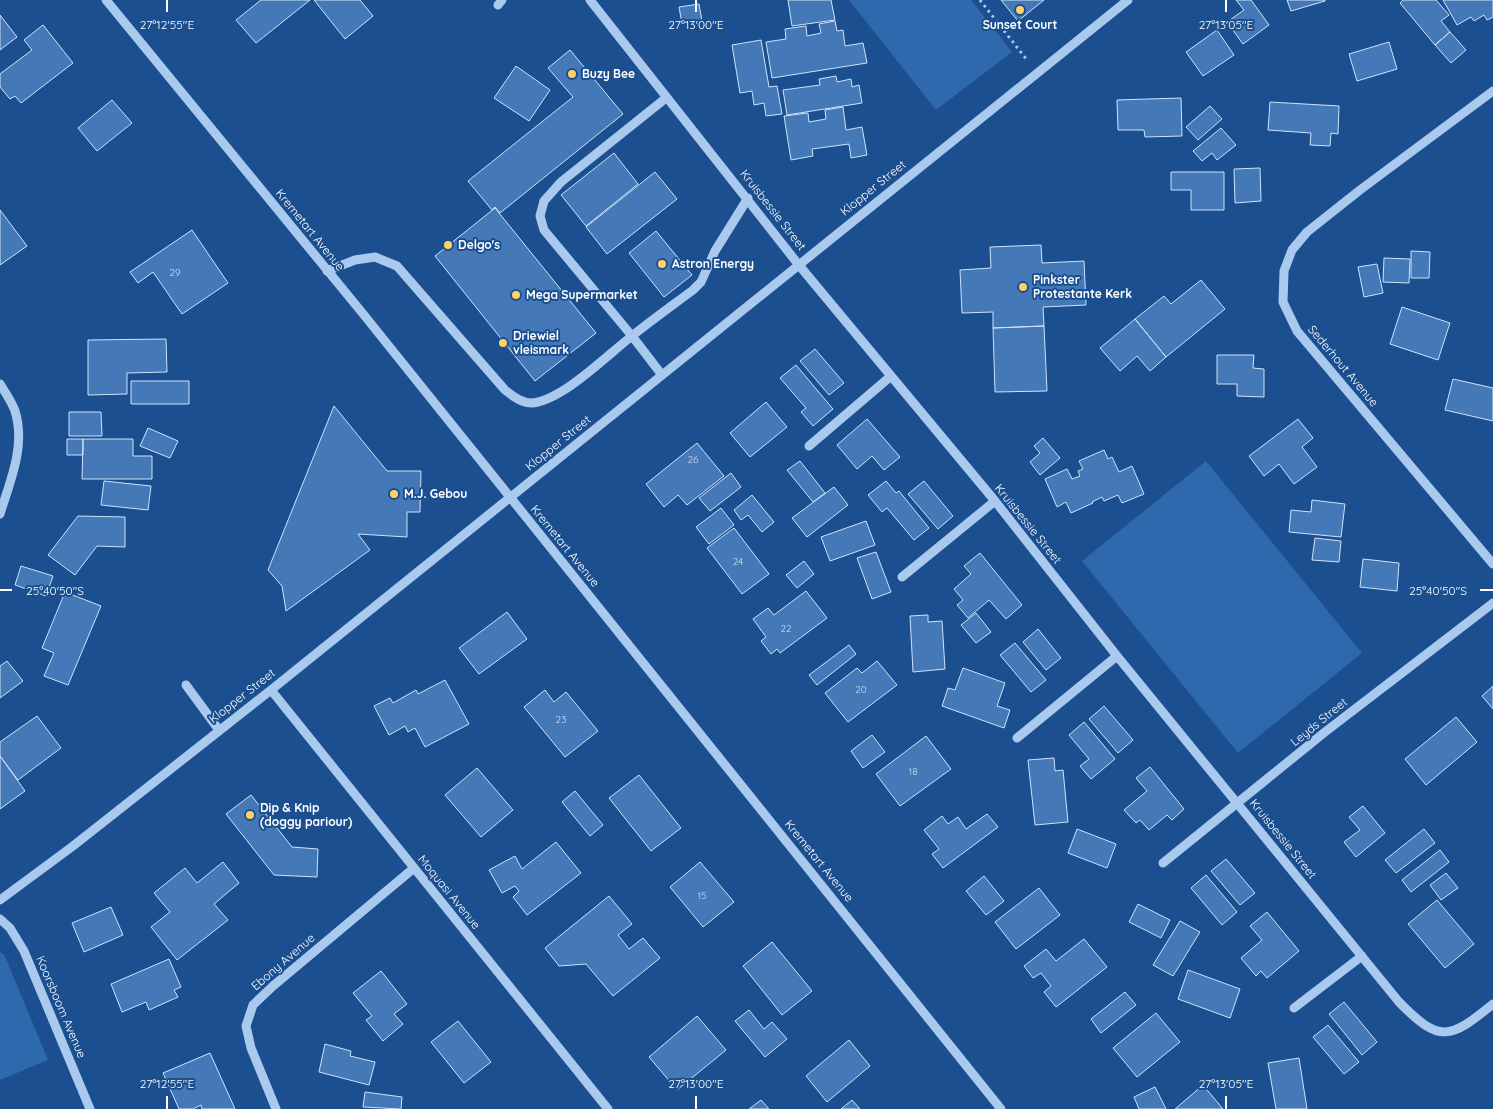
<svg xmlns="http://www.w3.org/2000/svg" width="1493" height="1109" viewBox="0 0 1493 1109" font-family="Quicksand,sans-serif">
<rect width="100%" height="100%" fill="#1b4f8f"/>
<path fill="#2e69ad" d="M849 0H971L1012 52 936 110Z
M1206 461 1362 653 1238 753 1082 561Z
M0 952 4 954 48 1060 0 1080Z"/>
<path fill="#4478b7" stroke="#cfe3fa" d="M261 0H310L256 43 236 20Z
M314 0H360L373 16 345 39Z
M788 0H831L835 20 792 26Z
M1001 0H1044L1018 21Z
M1236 0H1251L1269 25 1243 44 1227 22 1244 10Z
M1287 0H1325V1L1291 11Z
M1403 0H1436L1449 15 1441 21 1450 32 1435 45 1400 3Z
M1443 0H1493V17L1487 20 1484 15 1474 21 1471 17 1457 25Z
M699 4 702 21 682 24 679 7Z
M0 15 17 37 0 50Z
M835 21 837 31 843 30 845 46 863 43 867 63 772 78 766 42 786 39 785 29 806 26 807 36 821 33 819 24Z
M43 25 73 63 21 103 15 96 10 99 0 87V74L32 50 24 40Z
M1217 30 1234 55 1203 76 1186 52Z
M1450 32 1466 50 1451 63 1435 45Z
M761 40 769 87 777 86 782 114 766 116 764 103 754 105 752 91 740 93 732 45Z
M1389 42 1397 69 1357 81 1349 54Z
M570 50 623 114 500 213 495 207 492 210 468 181 573 97 548 68Z
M516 66 550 90 529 121 494 98Z
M836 76 837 82 851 79 852 87 859 85 862 103 787 115 783 90 820 85 819 79Z
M1181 98 1182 136 1145 137 1144 130H1118L1117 100Z
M112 100 132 123 97 151 78 128Z
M1270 102 1339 106 1338 134 1331 133 1330 146 1310 145 1311 133 1268 130Z
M1210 106 1222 119 1198 140 1186 127Z
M843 107 846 130 862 127 867 155 851 158 849 144 812 149 813 156 791 160 784 116 808 113 809 122 826 119 825 110Z
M1221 128 1236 145 1217 160 1212 153 1202 161 1193 151Z
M614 153 638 184 586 226 561 195Z
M1260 168 1261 201 1235 203 1234 169Z
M655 172 677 199 607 254 586 227Z
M1171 172H1224V210H1191V190H1171Z
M495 208 596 333 535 381 435 256Z
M0 210 27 246 0 265Z
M192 230 228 283 182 314 153 272 138 283 130 272Z
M656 231 692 275 664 297 629 253Z
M1041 245 1042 263 1084 261 1086 305 1043 307 1044 326 993 328V312L962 313 960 270 991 268 990 247Z
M1411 251 1430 252 1429 278H1411Z
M1384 258 1410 259 1409 283 1383 282Z
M1377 264 1383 293 1364 297 1358 267Z
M1201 280 1225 309 1166 357 1135 319 1164 296 1171 304Z
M1402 307 1450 323 1438 360 1390 344Z
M1135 319 1166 357 1150 371 1137 356 1120 371 1100 348Z
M1044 326 1047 391 995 392 993 328Z
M166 339 167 372 127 373V394L88 395V340Z
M815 349 844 383 829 395 800 361Z
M1217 355H1254L1253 368 1264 369V397L1237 396V384H1217Z
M796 365 833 409 813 426 801 412 806 408 780 378Z
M1453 379 1493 388V421L1445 410Z
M131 381H189V404H131Z
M766 402 787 427 750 457 730 433Z
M334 406 387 471H421L420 512H407V537L358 534 370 550 286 611 282 586 268 570Z
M69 412H101L102 436H69Z
M867 419 900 457 884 470 872 456 857 469 837 445Z
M1298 419 1313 438 1302 447 1317 467 1294 484 1279 464 1264 476 1249 456Z
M148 428 178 441 170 458 140 446Z
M1043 438 1060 458 1040 475 1030 462 1040 453 1034 446Z
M67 439H83V455H67Z
M83 439H133V456H152V479H82Z
M697 443 724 476 687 505 678 495 664 507 646 484Z
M1104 450 1108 459 1112 457 1119 472 1132 466 1144 494 1122 503 1118 495 1104 501 1102 497 1092 502 1093 503 1071 513 1066 502 1057 507 1045 479 1067 469 1072 479 1080 476 1078 471 1083 469 1079 461Z
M800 461 825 493 813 502 787 470Z
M731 473 741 487 710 511 699 498Z
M104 481 151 486 148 510 101 505Z
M886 481 896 493 899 491 929 528 914 540 887 508 882 512 868 495Z
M924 481 953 516 938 529 908 494Z
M834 487 848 505 807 537 792 518Z
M752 495 774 522 762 532 748 515 741 520 734 510Z
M1312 500 1345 504 1341 537 1289 532 1291 510 1311 512Z
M721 508 734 525 709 544 696 527Z
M78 516 125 517V547L97 546 75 575 48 555Z
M866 521 875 545 830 561 821 537Z
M734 528 769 574 742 594 707 548Z
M1315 538 1341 541 1339 562 1312 560Z
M876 552 891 592 872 599 857 558Z
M980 553 1022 605 1006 619 989 600 968 618 957 605 963 600 954 589 971 574 964 566Z
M1363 559 1399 563 1397 591 1360 587Z
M804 561 814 574 797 588 786 575Z
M21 566 53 576 46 596 15 585Z
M806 591 827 618 780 653 777 649 771 654 761 641 766 637 753 619 768 608 774 615Z
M65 592 101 606 68 685 44 676 54 653 42 648Z
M507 612 527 639 479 674 459 648Z
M976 613 991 632 976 643 961 625Z
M928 615V622L942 621 945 669 913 672 910 616Z
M1038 629 1061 658 1046 670 1023 642Z
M1015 643 1046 680 1031 692 1000 655Z
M849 645 856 654 817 685 809 675Z
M7 661 23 681 0 698V666Z
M877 661 897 685 848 722 825 693 857 668 862 673Z
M963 668 1005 683 997 706 1010 710 1004 728 942 706 948 688 955 690Z
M445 680 469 724 425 747 415 728 408 732 405 726 389 735 374 706 390 698 393 703 416 690 418 694Z
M1493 686V709L1482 696Z
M545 690 554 702 566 692 598 731 565 757 524 707Z
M1104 706 1133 740 1118 753 1089 719Z
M37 716 61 748 18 780 0 756V742Z
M1456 717 1477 742 1426 785 1405 759Z
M1084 722 1115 759 1091 779 1080 766 1089 759 1069 735Z
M872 735 885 752 863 768 851 751Z
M926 736 951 769 900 806 876 774Z
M0 756 25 791 0 809Z
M1054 758 1055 771 1063 770 1068 822 1035 825 1028 760Z
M1150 767 1184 809 1172 820 1167 815 1149 830 1140 820 1136 823 1124 810 1147 791 1136 778Z
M477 768 513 810 481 837 445 795Z
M639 775 681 828 651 851 609 798Z
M575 791 603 825 590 836 562 802Z
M251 795 292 847 318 849 317 877 274 875 226 814Z
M1363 806 1385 833 1356 857 1344 842 1360 830 1349 817Z
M987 814 998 827 943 868 932 854 939 849 924 830 942 816 948 824 958 817 966 829Z
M1077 829 1116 844 1107 868 1068 853Z
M1424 829 1435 843 1396 873 1385 860Z
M556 842 581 873 527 915 513 897 519 891 515 886 502 893 489 870 515 856 522 869Z
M1440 850 1449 862 1411 892 1402 880Z
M1226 859 1255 893 1240 905 1211 871Z
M223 862 239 883 214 904 228 920 177 960 151 927 170 912 154 893 185 868 197 883Z
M700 862 734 902 703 927 670 887Z
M1446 873 1458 888 1441 900 1430 885Z
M1206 875 1237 912 1222 925 1191 888Z
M984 876 1004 901 986 915 966 891Z
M1039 888 1060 915 1016 949 995 922Z
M609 896 632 924 618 935 629 949 643 938 660 958 613 996 586 964 559 966 545 948Z
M1437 900 1474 944 1445 968 1408 924Z
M1138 904 1170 920 1161 938 1129 922Z
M111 907 123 935 84 952 72 923Z
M1267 912 1299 951 1267 978 1261 971 1256 976 1241 958 1262 940 1250 926Z
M1180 921 1200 932 1173 976 1153 965Z
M1084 939 1107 967 1056 1007 1044 992 1051 986 1041 973 1033 978 1024 966 1046 949 1056 961Z
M772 942 812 991 782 1015 743 966Z
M169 959 181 987 174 990 178 997 149 1010 146 1002 122 1012 111 984Z
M1188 970 1240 989 1230 1018 1178 999Z
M381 971 407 1004 394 1014 403 1024 383 1041 366 1020 372 1016 353 993Z
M1125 992 1136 1005 1101 1033 1091 1019Z
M1344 1002 1377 1042 1362 1055 1329 1014Z
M749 1010 764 1029 772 1022 787 1039 765 1057 735 1021Z
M1156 1013 1180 1042 1137 1077 1113 1048Z
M697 1016 726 1050 677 1090 649 1057Z
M458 1021 491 1062 464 1083 431 1042Z
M1328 1025 1359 1062 1344 1074 1313 1037Z
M849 1040 870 1066 827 1102 806 1076Z
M325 1044 351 1051 350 1056 375 1062 369 1085 319 1072Z
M210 1053 235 1109H202L201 1105 193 1109H179L163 1073Z
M1299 1058 1307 1109H1276L1268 1063Z
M1203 1085 1223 1109H1175Z
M1155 1087 1166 1109H1139L1134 1097Z
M365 1092 402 1097 401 1109 363 1107Z
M761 1100 769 1109H749Z
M852 1100 860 1109H841Z"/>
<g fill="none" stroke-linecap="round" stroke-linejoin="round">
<path stroke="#a9c9ee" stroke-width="3" stroke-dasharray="2.5 4" stroke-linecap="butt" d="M980 0 1027 60"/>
<path stroke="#a9c9ee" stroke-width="9" d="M106 0 364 315 1001 1109
M590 0 798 264 995 501 1117 656 1399 1002C1440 1044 1450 1039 1493 1004
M498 5 502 0
M1493 91 1360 190 1307 232 1292 250 1284 271 1283 302 1297 331 1493 564
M327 271 355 260 375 257 397 266 505 390C513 396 521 403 532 403 563 400 606 356 632 336 652 320 673 305 693 290L701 282 715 251 748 198
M662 375 632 336 544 230 540 216 544 201 561 182 666 98
M0 384C5 392 12 402 15 411 26 446 10 481 0 514
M809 446 891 376
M902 577 995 501
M186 685 219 730
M271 690 608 1109
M1017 738 1117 656
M1163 863 1325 732 1493 603
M0 900 73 846 271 690 1128 0
M0 919 10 928 24 951 90 1109
M1294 1008 1362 956
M276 1109 251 1048 246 1026 253 1005 273 986 414 868"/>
</g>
<path fill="none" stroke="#fff" stroke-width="2" d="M167 0V12M696 0V12M1226 0V12M0 590H12M1480 590H1493M167 1096V1109M696 1096V1109M1226 1096V1109"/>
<g fill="#ffd166" stroke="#1b4f8f" stroke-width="2">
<circle cx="1020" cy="10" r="5"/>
<circle cx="572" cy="74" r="5"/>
<circle cx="448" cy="245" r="5"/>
<circle cx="662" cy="264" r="5"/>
<circle cx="1023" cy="287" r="5"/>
<circle cx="516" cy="295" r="5"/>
<circle cx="503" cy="343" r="5"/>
<circle cx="394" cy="494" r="5"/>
<circle cx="250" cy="815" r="5"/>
</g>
<g text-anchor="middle" stroke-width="4" stroke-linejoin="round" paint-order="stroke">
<g font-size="10" fill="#d0dded">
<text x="175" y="276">29</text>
<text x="693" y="463">26</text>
<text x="738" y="565">24</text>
<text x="786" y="632">22</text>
<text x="861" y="693">20</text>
<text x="561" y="723">23</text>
<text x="913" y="775">18</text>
<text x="702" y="899">15</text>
</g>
<g font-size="12" font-weight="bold" fill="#fff" stroke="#1b4f8f" text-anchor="start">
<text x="1020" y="29" text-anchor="middle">Sunset Court</text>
<text x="582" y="78">Buzy Bee</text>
<text x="458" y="249">Delgo's</text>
<text x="672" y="268">Astron Energy</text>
<text x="1033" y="284">Pinkster<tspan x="1033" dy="14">Protestante Kerk</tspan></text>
<text x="526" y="299">Mega Supermarket</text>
<text x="513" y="340">Driewiel<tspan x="513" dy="14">vleismark</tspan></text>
<text x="404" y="498">M.J. Gebou</text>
<text x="260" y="812">Dip &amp; Knip<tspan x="260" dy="14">(doggy pariour)</tspan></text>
</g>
<g font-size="12" fill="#fff" stroke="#1b4f8f">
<text transform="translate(873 188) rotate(-39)" y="4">Klopper Street</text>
<text transform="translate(773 210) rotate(52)" y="4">Kruisbessie Street</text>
<text transform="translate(310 230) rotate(51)" y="4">Kremetart Avenue</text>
<text transform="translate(1343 366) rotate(50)" y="4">Sederhout Avenue</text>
<text transform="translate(558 443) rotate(-39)" y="4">Klopper Street</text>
<text transform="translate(1028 524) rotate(51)" y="4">Kruisbessie Street</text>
<text transform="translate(565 546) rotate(51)" y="4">Kremetart Avenue</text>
<text transform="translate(242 696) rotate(-38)" y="4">Klopper Street</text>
<text transform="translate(1319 722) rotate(-39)" y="4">Leyds Street</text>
<text transform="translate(1283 839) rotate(51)" y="4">Kruisbessie Street</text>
<text transform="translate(819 861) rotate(51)" y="4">Kremetart Avenue</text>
<text transform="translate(449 892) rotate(51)" y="4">Moquasi Avenue</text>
<text transform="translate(283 962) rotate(-41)" y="4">Ebony Avenue</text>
<text transform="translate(61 1007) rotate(67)" y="4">Koorsboom Avenue</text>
</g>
</g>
<g font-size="12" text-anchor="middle" fill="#fff" stroke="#1b4f8f" stroke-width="4" stroke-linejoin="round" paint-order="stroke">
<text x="167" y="29">27°12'55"E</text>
<text x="696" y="29">27°13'00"E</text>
<text x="1226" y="29">27°13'05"E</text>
<text x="55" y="595">25°40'50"S</text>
<text x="1438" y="595">25°40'50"S</text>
<text x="167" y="1088">27°12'55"E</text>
<text x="696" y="1088">27°13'00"E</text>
<text x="1226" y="1088">27°13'05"E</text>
</g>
</svg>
